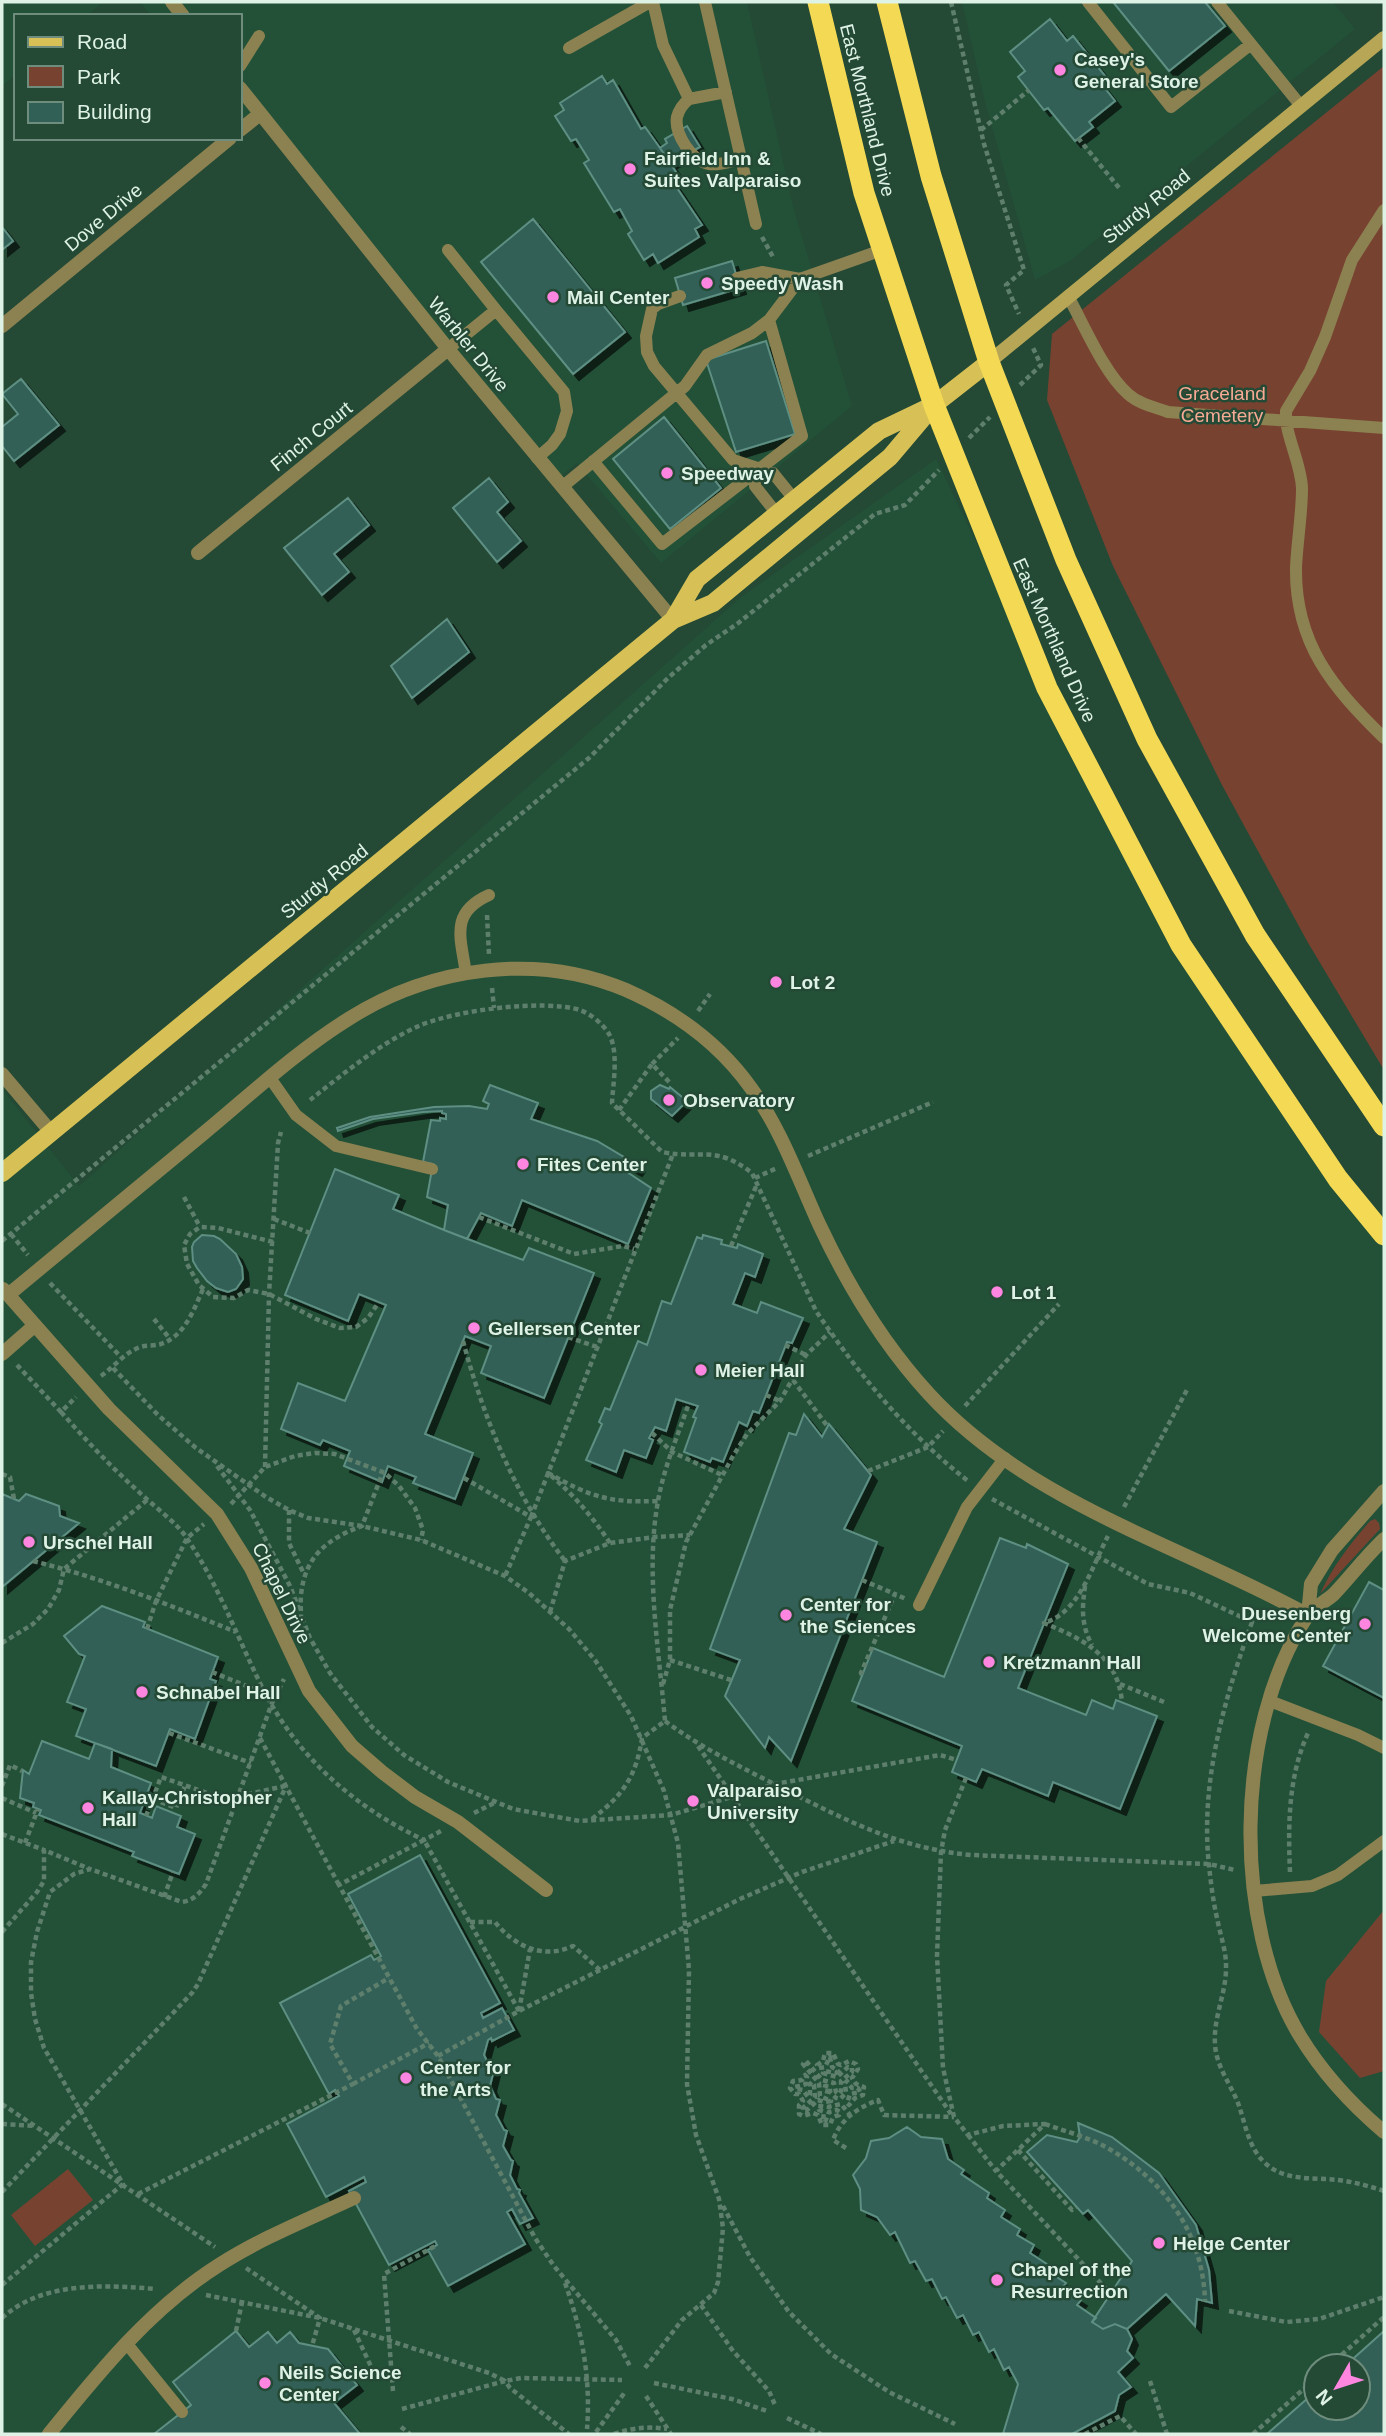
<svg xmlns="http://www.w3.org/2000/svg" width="1386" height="2436" viewBox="0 0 1386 2436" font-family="Arial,sans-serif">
<defs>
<filter id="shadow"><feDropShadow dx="6" dy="6" stdDeviation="0" flood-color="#0009"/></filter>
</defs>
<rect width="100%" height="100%" fill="#244935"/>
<path fill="#235138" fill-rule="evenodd" d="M2 2H103L86 16H16V74L2 86Z
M140 2H747L794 210 852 406 661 563 577 463 556 480 260 114 240 128V16H151Z
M962 2H1333L1355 29 1070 261 1035 280 985 102Z
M936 459 1047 688 1181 945 1384 1235V2434H2V1089L79 1186 741 597ZM1316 2366H1358V2408H1316Z"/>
<path fill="#784231" d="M1384 66V1070L1307 941 1222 785 1113 566 1047 400 1052 334Z
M1375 1519 1379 1523 1380 1529 1320 1594C1333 1566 1350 1544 1370 1521Z
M1384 1910V2071L1360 2078 1319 2032 1326 1981Z
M68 2169 93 2200 35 2246 11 2215Z"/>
<path fill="#306056" stroke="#5e8f83" stroke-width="2" filter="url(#shadow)" d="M1113 2H1205L1225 26 1169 71Z
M1050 19 1067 41 1073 36 1106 77 1100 82 1115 101 1089 122 1093 127 1075 141 1048 108 1044 110 1018 77 1025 71 1010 52Z
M602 76 607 84 613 80 641 129 645 127 660 148 678 175 671 179 702 225 695 229 699 237 658 263 653 254 644 260 628 234 632 231 620 209 614 212 584 163 589 160 576 139 571 141 555 116 564 110 560 103Z
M687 126 700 147 670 163 660 148 667 143 665 139Z
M533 219 625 332 573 374 481 262Z
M2 227 13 241 2 250Z
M732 261 740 288 683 305 675 278Z
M766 341 795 434 736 452 706 360Z
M21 379 59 425 14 461 2 446V427L18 414 2 394Z
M664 417 721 488 670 529 613 459Z
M489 478 508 502 497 512 521 541 497 562 453 508Z
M348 498 369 525 334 554 349 572 322 595 284 548Z
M447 619 469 652 412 698 391 666Z
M490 1085 538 1103 531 1119 597 1141 639 1166 636 1170 617 1160 613 1165 616 1168 618 1166 651 1188 628 1244 522 1200 512 1226 481 1213 467 1239 444 1230 448 1205 427 1197 433 1164 423 1162 431 1120 440 1121V1118L446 1119V1114L442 1113V1111L423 1112 373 1119 338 1131 337 1128 370 1117 434 1107 469 1106 487 1109 489 1104 483 1101Z
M660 1085 669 1089 670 1087 687 1101 672 1116 651 1099V1091Z
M335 1169 399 1195 393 1209 444 1230 523 1260 529 1248 594 1273 544 1398 481 1373 491 1346 465 1336 425 1434 473 1453 455 1499 413 1483 416 1477 388 1466 382 1482 380 1481 344 1466 350 1451 323 1440 320 1445 281 1429 298 1383 345 1401 386 1305 359 1294 348 1321 285 1295Z
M202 1235 214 1236 220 1239 236 1254 242 1267 243 1279 236 1289 228 1292 216 1288 207 1281 197 1268 193 1261 192 1247 194 1242Z
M703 1235 722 1240 721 1244 737 1248 738 1244 763 1254 755 1277 745 1273 733 1304 757 1313 761 1302 803 1318 792 1343 787 1342 759 1413 753 1411 747 1426 739 1422 723 1462 712 1458 710 1462 684 1452 696 1418 693 1417 698 1406 676 1399 666 1431 655 1427 649 1438 653 1440 646 1458 624 1450 616 1472 586 1460 602 1424 599 1422 605 1408 610 1410 638 1341 647 1345 662 1301 671 1304 697 1237 702 1239Z
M804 1414 822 1437 829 1424 871 1475 844 1529 877 1542 791 1761 769 1737 765 1748 725 1696 740 1660 710 1649 789 1433 796 1435Z
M2 1494 19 1501 26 1494 59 1506 60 1516 79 1523 2 1587Z
M1000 1538 1026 1548 1027 1544 1068 1564 1018 1688 1086 1715 1092 1700 1113 1709 1116 1700 1157 1716 1120 1809 1053 1782 1048 1796 982 1769 976 1782 952 1772 962 1746 852 1701 873 1648 944 1677Z
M1369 1582 1384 1590V1698L1323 1666Z
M102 1606 145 1622 143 1627 218 1657 210 1679 216 1681 195 1739 170 1729 156 1766 76 1736 86 1709 67 1702 85 1656 79 1654 64 1636Z
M42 1741 89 1759 95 1743 112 1749 111 1767 151 1783 140 1813 152 1818 156 1806 181 1816 177 1827 195 1834 179 1874 132 1856 134 1852 39 1815 41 1810 33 1807 34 1803 20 1798 23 1770 29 1774Z
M420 1855 500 2003 481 2013 483 2018 502 2008 514 2030 492 2041 491 2038 488 2040 484 2055 491 2069 494 2070 490 2086 496 2099 500 2100 496 2115 504 2130 507 2131 503 2146 511 2160 513 2161 510 2175 517 2189 520 2190 519 2193 533 2218 520 2224 512 2209 507 2212 525 2244 448 2286 428 2250 437 2245 435 2241 389 2265 349 2191 366 2182 364 2177 326 2197 287 2124 339 2096 335 2090 329 2094 280 2003 371 1955 374 1960 381 1956 348 1894Z
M1078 2123 1112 2137 1159 2173 1196 2225 1209 2270 1212 2303 1197 2299 1195 2326 1166 2294 1127 2329 1115 2324 1103 2329 1092 2322 1132 2261 1088 2210 1083 2214 1027 2152 1047 2135 1077 2142 1080 2137Z
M907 2127 921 2137 942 2139 948 2159 964 2170 961 2174 989 2193 987 2198 1005 2210 1001 2217 1020 2229 1017 2235 1034 2245 1030 2253 1050 2266 1047 2271 1066 2283 1062 2288 1081 2300 1077 2305 1096 2318 1092 2322 1103 2329 1115 2324 1127 2329 1132 2339 1127 2351 1133 2358 1118 2372 1131 2387 1119 2395 1115 2411 1072 2434H1003L1018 2384 1009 2367 1004 2370 994 2349 989 2352 979 2332 973 2335 963 2315 957 2318 946 2297 942 2299 932 2279 926 2281 915 2261 910 2263 895 2232 890 2235 877 2217 861 2210 860 2189 853 2175 866 2158 871 2141 889 2138Z
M236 2331 249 2347 268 2332 277 2343 290 2332 299 2343 328 2349 357 2385 334 2403 360 2434H154L191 2405 173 2382Z
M1384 2331V2434H1267L1316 2391V2408H1358V2366H1345Z"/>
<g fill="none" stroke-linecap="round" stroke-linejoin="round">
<path stroke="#5f7f6d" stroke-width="4.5" stroke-dasharray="5 3.5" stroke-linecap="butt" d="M951 2 984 144 1024 270 1006 285 1019 314
M981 130 1029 90
M1078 138 1120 189
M762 237 773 257
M1020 385 1041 365 1033 348
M969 438 990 417
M487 915 489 955
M492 988 494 1008
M698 1011 710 994
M652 1064 678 1038
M310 1100C343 1074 383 1041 421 1025 458 1010 542 999 580 1010 591 1014 603 1024 609 1034 619 1052 613 1083 612 1103L662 1152C703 1160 714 1144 752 1173L816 1311C860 1376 906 1432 968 1481
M619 1110 652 1064 671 1084
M808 1156 933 1102
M755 1178 777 1168
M184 1197 200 1227
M479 1217 574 1254 623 1246 634 1249
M274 1219 310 1233
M11 1234 28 1255
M2 1241 589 758 668 678 706 645 737 624 875 514 905 505 939 470
M273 1242 218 1228 200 1227 190 1234 184 1245 187 1264 199 1285 213 1297 234 1298 248 1290 269 1294 316 1319 340 1328 356 1327 368 1318 379 1302
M731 1246 757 1184
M50 1283 121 1357
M154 1319 170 1339
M568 1337 597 1347
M463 1341C484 1419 515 1496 565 1561
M785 1345 806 1355
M17 1365 61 1412 76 1397
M113 1368 158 1415 196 1448 266 1497 289 1510 308 1518 362 1526 421 1540 505 1576 529 1593 569 1629 595 1660 631 1716 664 1791 678 1843 689 1970 687 2084 696 2135 719 2199 723 2228 718 2282 714 2293 682 2320 645 2368
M101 1376C114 1367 124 1353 140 1347 147 1345 155 1346 161 1344 185 1336 194 1309 203 1289
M793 1380 828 1427
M766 1395 780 1401
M965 1406 1059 1304
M61 1412C86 1440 111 1467 139 1492 153 1506 178 1523 188 1540 219 1586 237 1637 262 1687 297 1757 354 1807 424 1840L441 1831
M652 1433 672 1452 722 1475
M217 1466 250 1510 290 1586 299 1609
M265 1467 269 1294 278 1143 281 1132
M868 1471 928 1447 943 1431
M2 1474 10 1477 14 1499
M464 1478 531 1517 505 1576
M992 1499 1148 1584 1190 1593 1252 1622C1224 1700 1200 1782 1209 1866 1211 1883 1213 1901 1217 1918 1220 1934 1226 1950 1226 1965 1227 1992 1213 2017 1215 2044 1216 2066 1230 2083 1238 2103 1245 2122 1248 2146 1263 2161 1283 2182 1312 2177 1338 2180 1354 2182 1369 2186 1384 2191
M231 1504 265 1467 295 1456 315 1453 335 1454 385 1473 399 1486 415 1508 423 1530 421 1540
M1124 1507 1188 1388
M289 1510V1543L304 1574
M531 1517 673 1154
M1108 1536C1092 1566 1080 1612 1044 1623 1083 1639 1118 1656 1122 1702
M610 1543C592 1516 573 1494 548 1473 591 1497 609 1503 658 1501
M33 1561C102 1578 170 1605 236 1632
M862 1580 895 1594
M1085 1586C1082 1608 1081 1625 1092 1645
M550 1612 565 1561 610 1543 655 1537 690 1535
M302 1618 310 1638 330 1673 372 1727 404 1755 448 1782 513 1809 580 1821 671 1815 775 1784 940 1755 957 1760
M300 1628C302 1617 300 1606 301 1595 305 1556 327 1539 362 1526L383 1472
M147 1629 156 1601 187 1538 204 1524
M2 1643 33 1624 48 1609 59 1590 64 1569 147 1500
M670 1660 731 1680
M212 1672 254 1689H263
M862 1675 861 1673 895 1594 906 1599
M663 1684 670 1660V1610L686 1542 733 1456 747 1434 780 1401 806 1355 830 1332
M1120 1684 1164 1702
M665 1721C700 1747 737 1765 776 1785 842 1818 896 1848 971 1855L1209 1864 1235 1870
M169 1733 251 1763
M260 1738 339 1885
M698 1746 951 2114
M966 1778 945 1830 941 1852 937 1956 943 2068 954 2117 968 2135 1003 2126 1045 2124 996 2171 1110 2293
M2 1786 10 1765 22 1771
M239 1796 285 1786
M2 1798 36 1813
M153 1799 176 1808 185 1786
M474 1813 494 1803
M146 1816 161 1777 236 1803
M592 1819C623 1795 636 1777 642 1738L665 1721C659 1650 645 1571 658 1501 664 1467 678 1435 689 1403
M2 1834 44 1850
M25 1843 38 1809
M1290 1872C1288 1826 1288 1777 1308 1733
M164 1897 173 1872
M470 1922H495C514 1946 543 1960 573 1946L601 1971
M2 1932 37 1892 44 1881V1850L90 1869
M519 2011 424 1840 339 1885 417 2029 438 2056 535 2238 554 2266 616 2340 631 2368
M519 2011 530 1949
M438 2056 519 2011 740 1899 802 1872 894 1841
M353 2084 429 2043
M830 2092 825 2091V2086L830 2087V2092L836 2098 840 2099 846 2093 845 2083 847 2081 852 2088H858L860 2092 850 2094 847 2103 849 2105 855 2098 863 2095 864 2087 856 2084 852 2078 858 2069 856 2064 849 2061 841 2065 838 2064 833 2053H825L823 2061 817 2065 819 2068 825 2067 830 2057 832 2067 838 2071 836 2073 825 2071 823 2073 837 2077 848 2067 852 2068V2072L841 2081V2091L839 2094 836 2092 834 2083 822 2080 806 2061 803 2064 819 2083 820 2096 831 2101 824 2102 818 2100 806 2111H803V2108L815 2097 814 2085 812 2082 810 2084V2095L808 2097 803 2090 797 2089 795 2087 806 2084 807 2077 805 2075 802 2080 793 2081 790 2088 795 2094H799L803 2101 799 2105V2114L803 2116 813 2113 818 2115 822 2125H830L833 2117 839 2115 840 2112 837 2110 829 2112 825 2122 823 2120 824 2112 819 2110 818 2106 828 2107 841 2104 850 2115
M2 2104 215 2247
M2 2124 35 2126
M1045 2124C1064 2131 1084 2136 1102 2145 1162 2177 1203 2231 1205 2301
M968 2135 996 2171
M846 2148 833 2140C841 2119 857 2108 878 2100L884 2115 954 2117
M1018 2150 1072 2210 1076 2207
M2 2192 192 1993 198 1984 286 1786
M138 2194 353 2084 330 2044 341 2006 389 1978
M723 2206 750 2257 789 2312 831 2354 889 2392 955 2424
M246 2268 320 2318 312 2346
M565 2283C582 2331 591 2378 587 2429
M2 2285 123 2184 44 2048 35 2019 31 1993V1962L37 1932 50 1892 74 1874 90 1869 182 1902C194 1900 199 1894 206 1884L272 1703 284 1679
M206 2295 320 2318 489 2373 505 2381 521 2378 622 2380
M701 2305 733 2351 769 2391 775 2405
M1229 2311 1286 2322 1319 2319 1384 2297
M2 2318C42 2281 105 2285 156 2289
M354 2330 374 2373
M236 2331 242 2302
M1329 2366 1384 2317
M1150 2381 1167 2434
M654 2383 732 2399 767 2411
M393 2391 384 2274 437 2245
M646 2396 671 2434
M402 2409 505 2381 510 2388 569 2434
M787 2418 821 2434
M401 2427 410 2434
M596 2432 625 2392
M614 2434C632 2428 648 2426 667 2429
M1085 2434 1120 2416 1136 2434
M1253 2434 1316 2378"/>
<path stroke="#8c8251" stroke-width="12" d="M653 2 663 45 689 99 726 92
M705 2 756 224
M1088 2 1171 107 1251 44
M1217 2 1301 106
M569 48 650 2
M240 66 259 36
M689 99C683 104 679 109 677 117 674 134 692 161 709 164 719 166 731 161 741 159
M1384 210 1352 260 1325 337 1310 371 1286 411V421C1289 443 1301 465 1302 488 1302 515 1297 542 1296 568 1295 644 1333 688 1384 738
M448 250 496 310 448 349
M737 278 762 272 800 279
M680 296 658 304 652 309 646 336 647 352 654 366 733 460 773 473 794 499
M1068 296C1084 325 1104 373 1128 394 1139 404 1154 407 1168 412L1384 428
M496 310 564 392 567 411 560 434 552 445 537 458
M593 461 662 544 802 436 769 320
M756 469 755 486 777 514
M562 487 685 386 707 355 752 333 769 320 800 279 882 250
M466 974C461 938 449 913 489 895
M270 1078 296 1115 336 1146 432 1169
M919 1605 967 1507 1005 1458
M1270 1701 1358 1735 1384 1748
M1254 1891 1312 1886 1338 1875 1384 1841
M127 2344 182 2412"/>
<path stroke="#8c8251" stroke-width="14" d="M172 2 183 16
M240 88 448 349 673 620
M240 130 260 114
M2 326 230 138
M198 553 448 349
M2 1074 51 1132
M3 1289 109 1409 217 1514 251 1568 309 1691 352 1746 382 1772 415 1797 458 1822 546 1890
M8 1295C73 1242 138 1187 204 1133 251 1094 298 1050 350 1018 431 967 537 952 626 990 676 1012 719 1043 751 1088 781 1129 798 1178 819 1224 848 1286 883 1344 929 1394 1030 1504 1181 1545 1308 1615
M2 1354 34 1326
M1384 1539C1366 1556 1351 1576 1334 1594 1325 1602 1312 1608 1306 1618 1234 1729 1232 1923 1300 2036 1323 2074 1351 2104 1384 2132
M1308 1615 1311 1584 1332 1550 1384 1491
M49 2434C99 2372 151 2308 219 2265 261 2238 309 2219 354 2198"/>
<path stroke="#b6a655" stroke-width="14" d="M989 362 1384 38"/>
<path stroke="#d7c156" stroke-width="18" d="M673 620 697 579 879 431 927 408
M2 1173 673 620 713 603 890 457 934 405 989 362"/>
<path stroke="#f4d955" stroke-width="21" d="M818 2 864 193 934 405 1047 688 1181 945 1338 1179 1384 1235
M887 2 931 176 989 362 1066 560 1147 739 1255 935 1384 1126"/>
</g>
<g fill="#fe85e0" stroke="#244935" stroke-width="2.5">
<circle cx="1060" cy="70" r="7"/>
<circle cx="630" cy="169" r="7"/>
<circle cx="707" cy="283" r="7"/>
<circle cx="553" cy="297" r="7"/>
<circle cx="667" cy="473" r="7"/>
<circle cx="776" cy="982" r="7"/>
<circle cx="669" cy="1100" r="7"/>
<circle cx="523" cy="1164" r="7"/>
<circle cx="997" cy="1292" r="7"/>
<circle cx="474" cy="1328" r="7"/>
<circle cx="701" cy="1370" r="7"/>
<circle cx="29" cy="1542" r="7"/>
<circle cx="786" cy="1615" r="7"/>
<circle cx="1365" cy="1624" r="7"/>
<circle cx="989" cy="1662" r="7"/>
<circle cx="142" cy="1692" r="7"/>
<circle cx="693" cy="1801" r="7"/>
<circle cx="88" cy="1808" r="7"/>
<circle cx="406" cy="2078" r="7"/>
<circle cx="1159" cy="2243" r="7"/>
<circle cx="997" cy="2280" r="7"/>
<circle cx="265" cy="2383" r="7"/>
</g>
<g text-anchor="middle" stroke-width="5" stroke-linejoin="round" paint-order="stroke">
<g font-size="19" font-weight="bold" fill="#def3e6" stroke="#244935" text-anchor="start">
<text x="1074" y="66">Casey's<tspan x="1074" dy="22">General Store</tspan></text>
<text x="644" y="165">Fairfield Inn &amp;<tspan x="644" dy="22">Suites Valparaiso</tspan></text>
<text x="721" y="290">Speedy Wash</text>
<text x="567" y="304">Mail Center</text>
<text x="681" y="480">Speedway</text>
<text x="790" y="989">Lot 2</text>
<text x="683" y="1107">Observatory</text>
<text x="537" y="1171">Fites Center</text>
<text x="1011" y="1299">Lot 1</text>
<text x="488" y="1335">Gellersen Center</text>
<text x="715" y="1377">Meier Hall</text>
<text x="43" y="1549">Urschel Hall</text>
<text x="800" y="1611">Center for<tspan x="800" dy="22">the Sciences</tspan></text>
<text x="1351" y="1620" text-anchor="end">Duesenberg<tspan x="1351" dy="22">Welcome Center</tspan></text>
<text x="1003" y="1669">Kretzmann Hall</text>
<text x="156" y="1699">Schnabel Hall</text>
<text x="707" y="1797">Valparaiso<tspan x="707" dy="22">University</tspan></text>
<text x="102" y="1804">Kallay-Christopher<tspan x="102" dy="22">Hall</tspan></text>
<text x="420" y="2074">Center for<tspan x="420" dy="22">the Arts</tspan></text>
<text x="1173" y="2250">Helge Center</text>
<text x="1011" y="2276">Chapel of the<tspan x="1011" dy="22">Resurrection</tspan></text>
<text x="279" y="2379">Neils Science<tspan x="279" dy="22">Center</tspan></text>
</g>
<g font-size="19" fill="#def3e6" stroke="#244935">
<text transform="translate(868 110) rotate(76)" y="7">East Morthland Drive</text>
<text transform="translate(1146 206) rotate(-39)" y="7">Sturdy Road</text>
<text transform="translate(103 217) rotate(-40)" y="7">Dove Drive</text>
<text transform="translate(469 344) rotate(51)" y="7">Warbler Drive</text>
<text transform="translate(311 436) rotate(-39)" y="7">Finch Court</text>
<text transform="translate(1055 640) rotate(66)" y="7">East Morthland Drive</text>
<text transform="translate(324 881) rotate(-39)" y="7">Sturdy Road</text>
<text transform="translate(282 1593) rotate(64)" y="7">Chapel Drive</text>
</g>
<g font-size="19" fill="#f7aa93" stroke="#244935">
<text x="1222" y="400">Graceland<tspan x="1222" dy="22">Cemetery</tspan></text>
</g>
</g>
<rect width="1386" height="2436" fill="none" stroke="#def3e6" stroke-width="7"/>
<rect x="14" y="14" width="228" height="126" fill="#244935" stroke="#6e8d7c" stroke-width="2"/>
<rect x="28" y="37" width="35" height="10" fill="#d7c156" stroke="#6e8d7c" stroke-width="2"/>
<text x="77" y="49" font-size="21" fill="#def3e6">Road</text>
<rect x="28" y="66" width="35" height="21" fill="#784231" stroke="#6e8d7c" stroke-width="2"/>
<text x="77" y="84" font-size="21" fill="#def3e6">Park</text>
<rect x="28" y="102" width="35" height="21" fill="#306056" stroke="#6e8d7c" stroke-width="2"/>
<text x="77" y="119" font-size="21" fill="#def3e6">Building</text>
<g transform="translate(1337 2387) rotate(231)"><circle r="33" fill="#244935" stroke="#6e8d7c" stroke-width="2"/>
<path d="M0-5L12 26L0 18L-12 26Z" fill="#fe85e0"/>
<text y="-10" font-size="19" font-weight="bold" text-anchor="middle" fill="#def3e6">N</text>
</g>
</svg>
